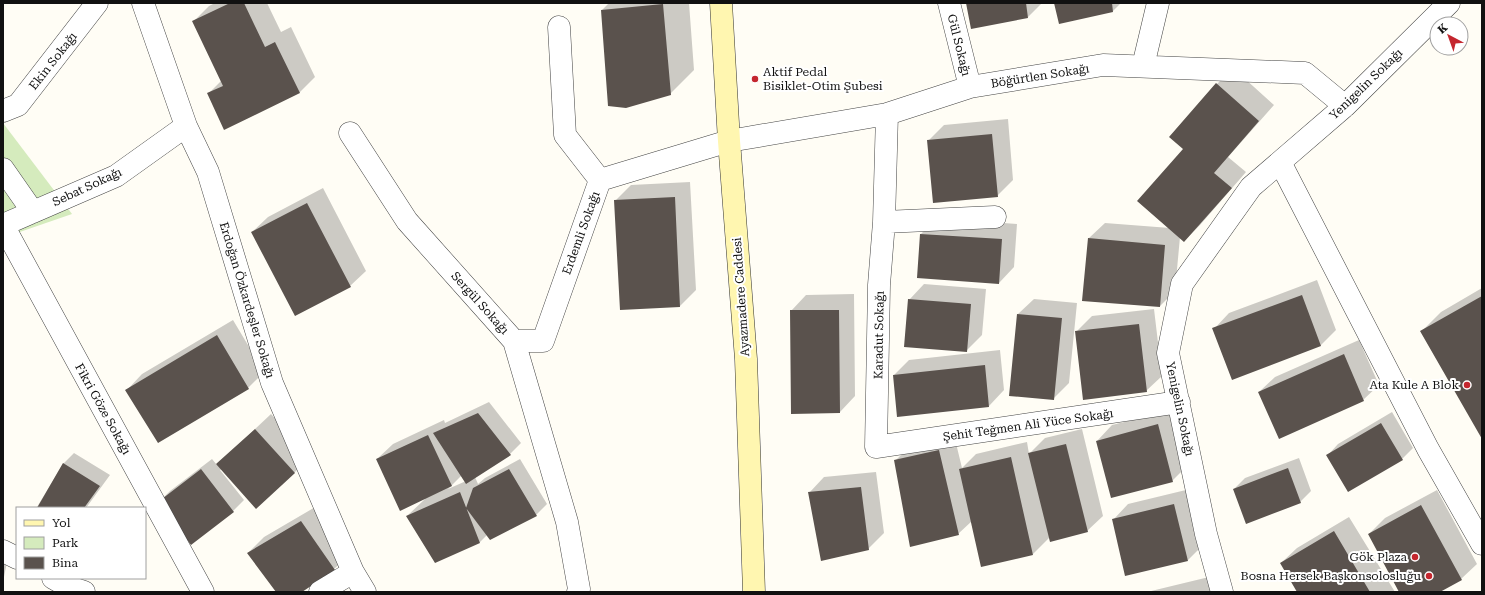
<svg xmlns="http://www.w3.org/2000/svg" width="1485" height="595" viewBox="0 0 1485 595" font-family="'Roboto Serif',serif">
<rect width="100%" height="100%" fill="#fffdf5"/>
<path fill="#d5ebbd" d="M3 123 72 214 14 234 3 220Z"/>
<path fill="#0003" fill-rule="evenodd" d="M215 3H267L281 32 291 27 315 77 299 93 208 94 222 80 194 21 209 6Z
M609 3H689L694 70 670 94 602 10Z
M967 3H1042L1028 17Z
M1055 3H1121L1113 11Z
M1233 68 1274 105 1228 157 1246 172 1200 225 1184 241 1180 237 1175 291 1160 306 1089 238 1105 223 1170 228 1184 149 1171 137 1217 84Z
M1008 119 1013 180 997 196 928 141 944 125Z
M690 182 696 290 680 306 621 309 615 201 631 185Z
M323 188 366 271 350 286 252 232 268 217Z
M936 218 1017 224 1014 267 999 283 918 277 921 234Z
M1317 280 1336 330 1320 346 1214 329 1229 313Z
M924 284 986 289 982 335 967 350 909 300Z
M1482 288V437L1421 332 1441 312Z
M854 294 855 396 840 412 791 311 806 295Z
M1034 299 1077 303 1069 383 1053 399 1018 314Z
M1154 309 1162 376 1146 391 1076 332 1092 316Z
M233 320 264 372 248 388 127 390 142 374Z
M1359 340 1379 385 1363 400 1259 392 1275 377Z
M1000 350 1004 390 989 406 894 375 909 360Z
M489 402 521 443 510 454 475 477 478 484 485 478 520 459 547 504 536 515 490 539 487 535 480 542 435 562 407 516 425 499 377 459 393 444 444 420 445 423ZM462 475 466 481 448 489Z
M1173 410 1188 465 1172 481 1097 441 1112 425Z
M1392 412 1413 448 1402 459 1328 455 1338 444Z
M271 414 310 457 294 473 222 469 220 470 244 500 233 511 159 502 170 491 212 459 217 465Z
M1082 429 1103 516 1087 531 1050 537 1033 554 972 521 958 534 895 461 911 445 954 435 962 468 976 454 1027 442 1029 454 1045 438Z
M74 453 110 475 86 508H38L37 507 63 464Z
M1299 458 1311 491 1300 502 1234 489 1245 478Z
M876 472 884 533 868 549 809 493 824 477Z
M1190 489 1203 545 1188 560 1113 520 1128 504Z
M1437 490 1477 564 1461 579 1438 592H1400L1369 534 1385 518Z
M317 506 350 554 334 569 300 592H277L248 553 264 537Z
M1349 517 1395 592H1299L1281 563 1297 548Z
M3 556 8 557 3 582Z
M1209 577 1212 592H1147Z"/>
<path fill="#5a524d" d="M230 3H244L265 47 275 42 300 93 224 130 207 93 223 86 192 21Z
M966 3H1026L1028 18 971 29Z
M1054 3H1112L1113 12 1059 24Z
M663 4 671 95 626 108 608 106 601 10Z
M1216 83 1259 121 1214 173 1232 188 1184 242 1137 201 1183 149 1169 137Z
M992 134 998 197 933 203 927 140Z
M675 197 680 307 620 310 614 200Z
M307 203 351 287 295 316 251 232Z
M920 234 1002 239 999 284 917 278Z
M1088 238 1165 245 1160 307 1082 301Z
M1302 295 1321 346 1232 380 1212 328Z
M1482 296V439L1420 331Z
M908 299 971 304 967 352 904 347Z
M790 310H839L840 413 791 414Z
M1017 314 1062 318 1054 400 1009 396Z
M1139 324 1147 392 1083 400 1075 331Z
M217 335 249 389 158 443 125 390Z
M1344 354 1364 401 1279 439 1258 392Z
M985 365 989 407 897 417 893 375Z
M478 413 511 455 466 484 433 433Z
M1381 423 1403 460 1348 492 1326 455Z
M1158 424 1173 482 1111 498 1096 441Z
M255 429 295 473 256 509 216 464Z
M428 435 452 486 400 511 376 459Z
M1066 444 1088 532 1050 542 1028 453Z
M939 450 959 535 910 547 894 460Z
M1011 457 1033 555 981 567 959 469Z
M63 463 100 486 84 508H37Z
M1288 468 1301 503 1246 524 1233 489Z
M201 469 234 512 191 545 158 502Z
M509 469 537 516 490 540 466 508 473 488Z
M861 487 869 550 821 561 808 492Z
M460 492 480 543 435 563 406 516Z
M1174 504 1188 561 1125 576 1112 519Z
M1421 505 1462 580 1440 592H1399L1368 534Z
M301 521 335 570 302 592H276L247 553Z
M1334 531 1370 592H1297L1280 563Z"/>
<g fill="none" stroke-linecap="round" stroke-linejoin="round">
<g stroke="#444" stroke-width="23">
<path id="street" d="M143 3 186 126 208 172 272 383 353 572 365 592
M949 3 970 87
M559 27 565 135 600 180
M1143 66 1158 3
M3 111 18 105 97 3
M887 114 884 222 879 285 876 447 1179 402
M350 133 407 221 514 341 567 522 579 589 578 592
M1280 162 1428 449 1482 544
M3 169 33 212
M884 222 995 217
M3 225 203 592
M3 225 116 176 186 126
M514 341H543L600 180 729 141 887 114 970 87 1103 65 1305 73 1345 106
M3 551 17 558
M53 578 69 587 84 592
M320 592 353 572
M1222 592 1206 534 1168 353 1182 284 1251 187 1345 106 1449 3"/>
</g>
<g stroke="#333" stroke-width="23">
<path id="secondary" d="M721 3 729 141 746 359 754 592"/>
</g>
<use href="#street" stroke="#fff" stroke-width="22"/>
<use href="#secondary" stroke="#fff6b0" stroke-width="22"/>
</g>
<g fill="#c4262e" stroke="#fff" stroke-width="1.5">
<circle cx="755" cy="79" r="4"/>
<circle cx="1467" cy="385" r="4"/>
<circle cx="1415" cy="557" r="4"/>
<circle cx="1429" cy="576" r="4"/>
</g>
<g text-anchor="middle" stroke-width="4" stroke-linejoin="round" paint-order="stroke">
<g font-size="12" fill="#111" stroke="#fff">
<text transform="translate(959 45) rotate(76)" y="4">Gül Sokağı</text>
<text transform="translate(53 61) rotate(-52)" y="4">Ekin Sokağı</text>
<text transform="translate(1040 76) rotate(-9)" y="4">Böğürtlen Sokağı</text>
<text transform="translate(1366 84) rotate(-44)" y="4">Yenigelin Sokağı</text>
<text transform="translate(87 187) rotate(-25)" y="4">Sebat Sokağı</text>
<text transform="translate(581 233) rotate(-70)" y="4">Erdemli Sokağı</text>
<text transform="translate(741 297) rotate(-94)" y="4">Ayazmadere Caddesi</text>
<text transform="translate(247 300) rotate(73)" y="4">Erdoğan Özkardeşler Sokağı</text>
<text transform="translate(480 303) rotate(48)" y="4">Sergül Sokağı</text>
<text transform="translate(879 335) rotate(-89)" y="4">Karadut Sokağı</text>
<text transform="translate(103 409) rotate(61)" y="4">Fikri Göze Sokağı</text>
<text transform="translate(1180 409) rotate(78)" y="4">Yenigelin Sokağı</text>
<text transform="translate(1028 425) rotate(-8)" y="4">Şehit Teğmen Ali Yüce Sokağı</text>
</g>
<g font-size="12" fill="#111" stroke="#fff" text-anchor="end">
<text x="763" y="76" text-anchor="start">Aktif Pedal<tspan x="763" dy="14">Bisiklet-Otim Şubesi</tspan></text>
<text x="1459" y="389">Ata Kule A Blok</text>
<text x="1407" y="561">Gök Plaza</text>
<text x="1421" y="580">Bosna Hersek Başkonsolosluğu</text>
</g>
</g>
<rect width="1485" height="595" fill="none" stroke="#111111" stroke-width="8"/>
<rect x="16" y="507" width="130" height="72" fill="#ffffff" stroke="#a0a0a0"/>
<rect x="24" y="520" width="20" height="6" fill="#fff6b0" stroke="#a0a0a0"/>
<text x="52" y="527" font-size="12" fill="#111111">Yol</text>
<rect x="24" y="537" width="20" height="12" fill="#d5ebbd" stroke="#a0a0a0"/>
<text x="52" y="547" font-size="12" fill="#111111">Park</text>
<rect x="24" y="557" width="20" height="12" fill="#5a524d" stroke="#a0a0a0"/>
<text x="52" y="567" font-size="12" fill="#111111">Bina</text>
<g transform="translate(1449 36) rotate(319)"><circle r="19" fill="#ffffff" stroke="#a0a0a0"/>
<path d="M0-3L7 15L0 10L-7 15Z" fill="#c4262e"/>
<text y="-6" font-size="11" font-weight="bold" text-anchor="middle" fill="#111111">K</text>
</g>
</svg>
